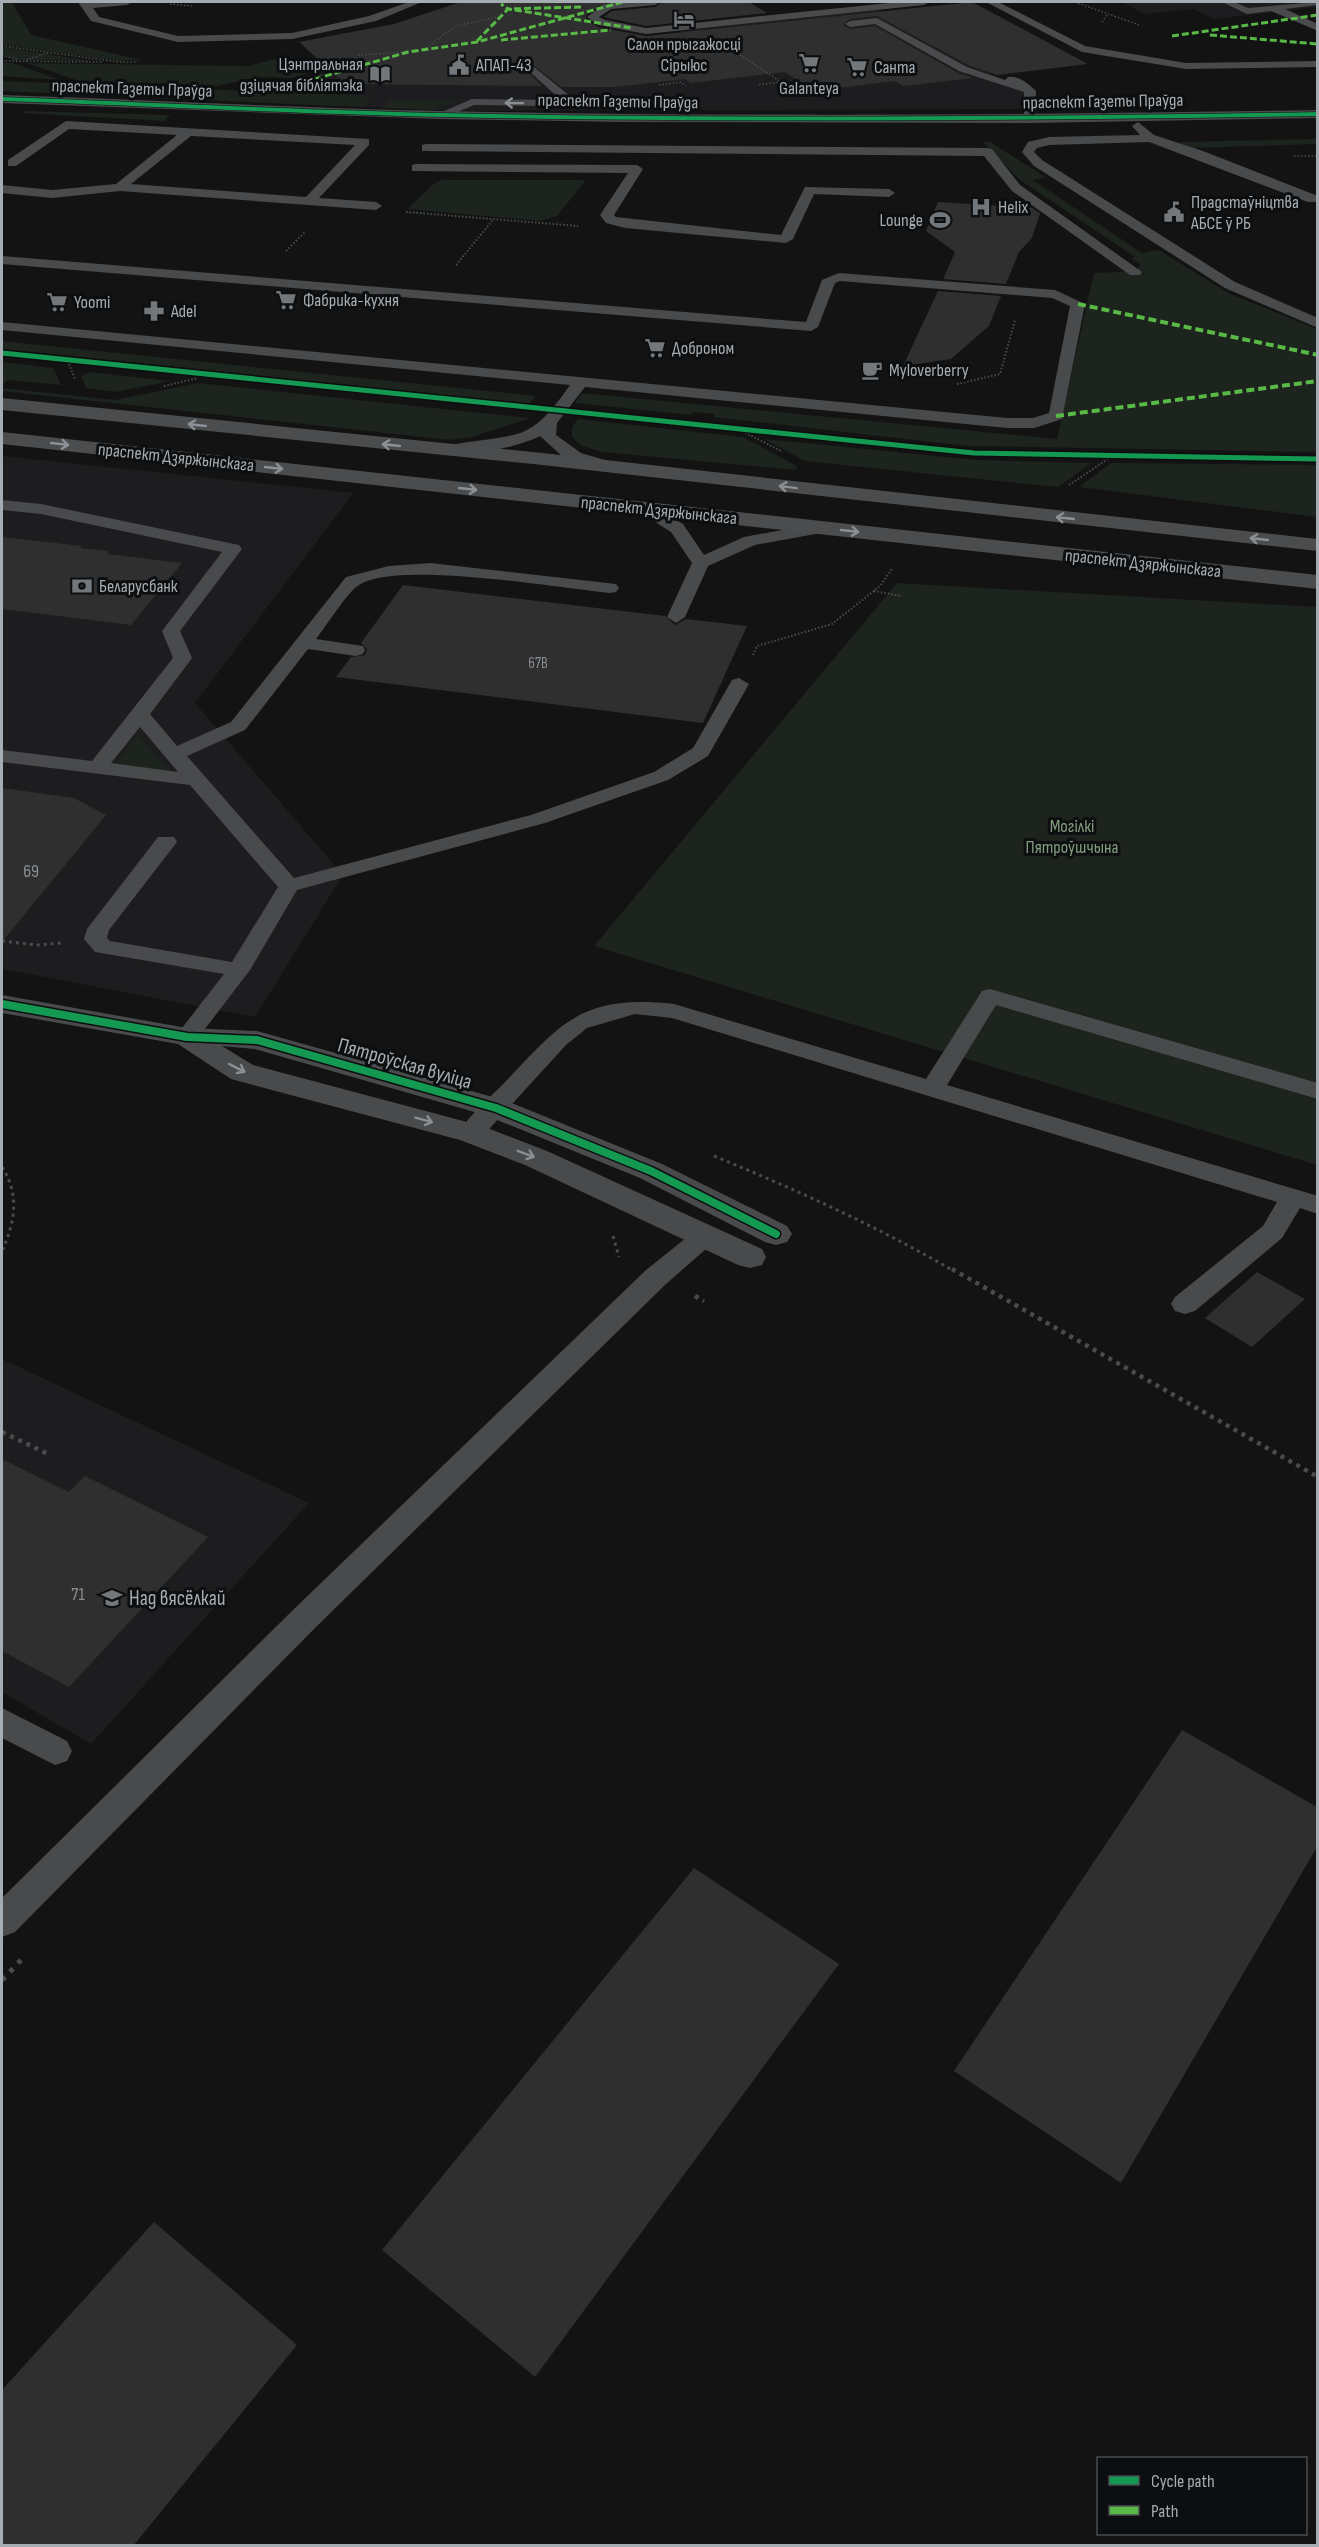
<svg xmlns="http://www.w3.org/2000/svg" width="1319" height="2547" viewBox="0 0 1319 2547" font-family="'Sofia Sans Condensed',sans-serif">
<rect width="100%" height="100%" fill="#131313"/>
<path fill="#1d1d1f" d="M1121 2H1317L1318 7 1215 19 1193 9 1145 14Z
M878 9 1053 109 462 111 218 101 375 57 709 50 680 31Z
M2 456 353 493 195 703 343 875 255 1017 2 969Z
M2 1359 309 1503 91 1744 2 1692Z"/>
<path fill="#1d231d" d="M2 2H12L31 35 142 60 118 61 2 45Z
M2 47 92 61 17 60 2 54Z
M376 54 291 78 257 77 217 86 79 81 26 63 248 66 271 60Z
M2 63H13L60 80 2 76Z
M2 81 372 96 364 107 2 91Z
M390 99 460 101 432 110 383 108Z
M25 111 170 115 165 121 22 113Z
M1318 139 1317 144 1190 148 1181 145 1180 142Z
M982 141 990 142 1047 178 1033 180 1142 253 1159 250 1228 293 1317 329V452L967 446 713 417 715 414 693 412 691 415 575 403 582 393 1057 439 1094 273 1137 271 1140 264 1131 258 1135 257 1020 180Z
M442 180H586L557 216 540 221 407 209 436 182Z
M2 341 536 396 529 404 2 349Z
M2 362 53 368 61 385 8 380 2 385Z
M89 372 170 381 116 392 86 388 81 376Z
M198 383 530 418 472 437 450 440 2 391V388L115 400Z
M578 419 743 437 797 466 796 470 602 452 582 446 572 437V427Z
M764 439 977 460 1092 463 1058 487 805 461Z
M1111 463 1317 465V517L1079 487Z
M897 583 1317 607V1165L594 946Z
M137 735 173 773 115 765Z"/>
<path fill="#2f2f30" d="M461 2H607L586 15V19L598 27 646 36 972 2 1088 64 997 75 968 65 877 16 850 19 843 25 850 29 875 26 958 73 973 78 904 86 895 81 814 91 785 72 691 83 685 79 615 87H562L533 65 528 67V72L542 86 345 84 299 42 394 24Z
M662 2H749L767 13 646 26 603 17 612 11 655 7Z
M938 202 1032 208 1040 213 1032 238 1019 252 1006 284 943 279 955 252 926 231Z
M938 291 1001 296 989 326 951 359 903 366Z
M2 537 82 546 80 548 109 551 107 554 182 563 131 625 2 609Z
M403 585 665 616 675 625 686 619 747 626 703 723 336 677 351 657 365 655 367 649 361 643Z
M2 788 74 798 106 815 2 942Z
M1257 1272 1305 1299 1252 1347 1205 1318Z
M2 1459 69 1492 85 1476 208 1537 69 1687 2 1651Z
M1182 1730 1317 1807V1847L1121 2183 954 2071Z
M694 1868 839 1964 535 2377 382 2250Z
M154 2222 297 2345 133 2546H2V2390Z"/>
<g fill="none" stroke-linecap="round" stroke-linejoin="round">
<path stroke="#494b4d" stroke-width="1.5" stroke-dasharray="1.5 2" stroke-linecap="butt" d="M1075 2 1139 25
M170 4 192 6
M1102 22 1107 15
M2 46 118 62H138
M423 50 456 26 502 16
M737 53 781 82 757 85
M2 55 18 60
M358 55 408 52
M26 60 47 53
M2 61 102 62
M659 85 681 82 686 86
M1294 156H1318
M406 212 424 213"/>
<path stroke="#494b4d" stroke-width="2" stroke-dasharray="1.5 2" stroke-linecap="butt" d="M406 212 578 226
M286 251 306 231
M456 265 493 220
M69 364 75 379
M957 384 1000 374 1015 320
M164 386 198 378
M742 431 781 451
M1045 455 1318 459
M1069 485 1111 457
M874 591 902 596
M753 655 757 646 832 624 880 586 892 569"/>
<path stroke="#494b4d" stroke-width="3" stroke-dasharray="3 4" stroke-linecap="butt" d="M2 941 37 945 61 943
M714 1156C799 1191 874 1225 954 1271
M2 1167C20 1195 15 1222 2 1251
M613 1236 619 1257"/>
<path stroke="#494b4d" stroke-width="4.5" stroke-dasharray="4 5" stroke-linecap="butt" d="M952 1269 1318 1477
M695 1296 704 1301
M2 1432 48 1454"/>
<path stroke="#494b4d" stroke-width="5" stroke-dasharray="4.5 7" stroke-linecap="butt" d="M2 1980 22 1959"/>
<path fill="#484a4c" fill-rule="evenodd" d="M78 2H132L127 5 93 8 99 17 178 36 292 33 369 16 409 2H422L376 21 292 39 178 42 91 21Z
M625 2H660L655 5 611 9 599 17 605 20 646 28 899 2H929L924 5 646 34 598 25 587 17 604 4Z
M986 2H998L1085 46 1186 63 1318 61V67L1186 69 1082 52Z
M1222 2H1234L1248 8 1318 2V5L1285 9 1318 24V31L1271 11 1247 14Z
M877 18 967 67 1005 80 1008 77C1018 75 1029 84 1036 91V119L1030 123 1024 119V92L959 71 875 24 850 27 845 24 850 21Z
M534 67 575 100 612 101 618 104 612 107 474 105 441 119 435 115 472 99 561 100 530 72V68Z
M66 121 369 139V145L319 198 376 202 382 206 376 210 120 191 52 198 2 193V185L52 190 116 184 177 135 69 129 16 166H8V160ZM191 136 355 145 306 197 131 184Z
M1138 122 1154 135 1203 151 1318 196V202H1308L1149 142 1049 145 1037 148 1034 152 1042 160 1235 282 1318 318V328L1225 288 1034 166 1022 152 1028 142 1049 137 1140 135 1132 126Z
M426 144 988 148 992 149 1020 185 1142 272 1140 275H1130L1012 191 984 156 422 151V145Z
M416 164 637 165 643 169 614 215 616 217 781 235 805 187 889 189 895 193 889 197 814 194 793 239 786 243 625 228 606 223 600 215 628 173 412 171V165Z
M2 256 806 322 822 280 839 273 1055 290 1085 304 1062 419 1034 428H1007L585 387 557 423 556 435 581 453 615 463 617 466 609 471 562 456 540 436C524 445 452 464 440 449 445 442 508 440 525 431 545 421 557 403 570 385L2 330V322L1007 418H1033L1049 413 1070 306 1052 298 840 281 835 283 818 327 811 331 2 264Z
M2 500 41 504 239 545 242 549 180 631 192 658 150 714 177 746 231 722 346 577 389 566 430 563 616 584 619 588 616 592 610 593C559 588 397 560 359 585 348 591 325 628 316 639L363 646 365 650 363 654 356 656 308 649 245 730 187 756 294 878 531 815 654 772 693 748 732 680 739 678 749 684 708 756 668 780 545 823 297 890 250 970 195 1042 187 1044 179 1042 175 1037 224 974 95 952 84 939 87 929 158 837H174L177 842 109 930 107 938 110 941 232 962 278 887 190 785 2 762V750L92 761 173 658 162 631 222 552 41 514 2 510ZM140 727 178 772 111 763Z
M647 504 683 524 704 555 744 537 821 523 830 528 821 533 755 545 708 566 685 617 676 623 667 617 692 563 671 532 641 513 639 509 641 505Z
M990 989 1318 1083V1099L996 1005 947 1085 1318 1196V1214L1300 1208 1282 1238 1195 1311 1185 1314 1175 1311 1171 1304 1175 1297 1263 1226 1277 1202 672 1018 635 1014 587 1028 566 1045 480 1139 471 1141 462 1139 458 1133C471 1113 492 1096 508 1079 565 1018 586 995 674 1004L926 1079 982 991Z
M705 1227 714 1230 718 1236 714 1242 666 1284 316 1627 15 1932 2 1937V1898L294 1609 646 1270 696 1230Z
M2 1708 67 1741 72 1751 67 1761 55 1765 2 1738Z"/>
<path fill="#484a4c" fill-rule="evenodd" d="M2 995 187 1028 257 1031 507 1101 662 1164 787 1226 792 1234 787 1242 776 1245 765 1242 640 1178 485 1115 255 1049 222 1046 253 1065 482 1126 547 1151 762 1249 766 1257 762 1265 750 1268 738 1265 525 1165 460 1140 231 1079 178 1044 2 1013Z"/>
<path fill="#484a4c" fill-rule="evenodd" d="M2 95C150 100 297 108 445 111 736 117 1027 115 1318 110V118L1030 123 624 122 441 119 2 103Z"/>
<path fill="#4a4c4e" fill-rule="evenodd" d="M2 398 533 452 1318 539V551L533 464 2 410Z
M2 432 1318 575V589L2 444Z"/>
<path stroke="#58b947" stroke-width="3" stroke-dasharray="7 3" stroke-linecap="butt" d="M581 7 508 9 632 28
M1210 35 1318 44
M1172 36 1318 15
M501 40 611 30
M477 41 508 9 501 4
M277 90 408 52 477 42 623 2"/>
<path stroke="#58b947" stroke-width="4" stroke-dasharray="8 4" stroke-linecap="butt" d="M1078 304 1318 355
M1056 416 1318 381"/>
<g stroke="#0d0e0f" stroke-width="5">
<path id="cycleway-far2" d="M2 99C150 104 297 112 445 115 736 121 1027 119 1318 114"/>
</g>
<g stroke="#0d0e0f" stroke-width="8">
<path id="cycleway-far1" d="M2 353 974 453 1318 459"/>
</g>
<g stroke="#0d0e0f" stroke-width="11">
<path id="cycleway" d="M2 1004 187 1037 257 1040 496 1108 651 1171 776 1234"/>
</g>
<use href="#cycleway-far2" stroke="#139951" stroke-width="4"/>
<use href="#cycleway-far1" stroke="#139951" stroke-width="5"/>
<use href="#cycleway" stroke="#139951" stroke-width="8"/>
</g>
<defs><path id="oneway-shaft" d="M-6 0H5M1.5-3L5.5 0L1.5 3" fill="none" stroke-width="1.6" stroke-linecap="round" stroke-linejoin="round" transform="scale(1.5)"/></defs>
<g stroke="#898f94">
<use href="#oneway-shaft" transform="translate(514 103) rotate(-179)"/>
<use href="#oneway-shaft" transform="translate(237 1068) rotate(27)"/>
<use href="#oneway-shaft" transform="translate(424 1120) rotate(15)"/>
<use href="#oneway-shaft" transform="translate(526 1154) rotate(21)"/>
</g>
<g stroke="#8a9095">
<use href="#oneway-shaft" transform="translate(197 425) rotate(-174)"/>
<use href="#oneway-shaft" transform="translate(60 444) rotate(6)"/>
<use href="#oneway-shaft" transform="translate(391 445) rotate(-174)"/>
<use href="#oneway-shaft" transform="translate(274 468) rotate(6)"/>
<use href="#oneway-shaft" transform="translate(788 487) rotate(-173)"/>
<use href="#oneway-shaft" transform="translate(468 489) rotate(6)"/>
<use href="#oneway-shaft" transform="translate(1065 518) rotate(-174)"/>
<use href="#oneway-shaft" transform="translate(850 531) rotate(6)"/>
<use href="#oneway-shaft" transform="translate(1259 539) rotate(-174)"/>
</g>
<defs>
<g id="hotel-bare" transform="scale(1.62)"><path d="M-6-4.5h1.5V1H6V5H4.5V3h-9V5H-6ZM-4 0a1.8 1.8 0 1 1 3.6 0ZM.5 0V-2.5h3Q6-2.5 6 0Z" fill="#72777b" stroke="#0d0e0f" stroke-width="2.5" paint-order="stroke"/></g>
<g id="supermarket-bare" transform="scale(1.62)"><path d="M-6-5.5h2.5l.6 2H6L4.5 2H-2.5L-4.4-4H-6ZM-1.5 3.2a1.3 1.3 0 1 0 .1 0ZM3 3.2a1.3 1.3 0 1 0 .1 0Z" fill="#72777b" stroke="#0d0e0f" stroke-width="2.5" paint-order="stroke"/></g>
<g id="civic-bare" transform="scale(1.62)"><path d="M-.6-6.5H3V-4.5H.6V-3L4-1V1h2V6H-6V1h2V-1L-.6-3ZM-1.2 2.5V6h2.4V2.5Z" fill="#72777b" stroke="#0d0e0f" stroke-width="2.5" paint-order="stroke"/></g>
<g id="library-bare" transform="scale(1.62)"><path d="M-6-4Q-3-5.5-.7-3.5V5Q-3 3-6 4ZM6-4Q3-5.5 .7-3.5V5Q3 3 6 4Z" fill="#72777b" stroke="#0d0e0f" stroke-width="2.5" paint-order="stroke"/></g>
<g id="hospital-bare" transform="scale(1.62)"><path d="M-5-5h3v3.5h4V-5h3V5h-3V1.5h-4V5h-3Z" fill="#72777b" stroke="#0d0e0f" stroke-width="2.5" paint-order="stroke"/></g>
<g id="stadium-bare" transform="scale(1.62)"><path d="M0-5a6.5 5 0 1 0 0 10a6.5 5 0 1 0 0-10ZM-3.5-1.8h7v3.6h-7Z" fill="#72777b" stroke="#0d0e0f" stroke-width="2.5" paint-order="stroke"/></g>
<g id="pharmacy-bare" transform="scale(1.62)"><path d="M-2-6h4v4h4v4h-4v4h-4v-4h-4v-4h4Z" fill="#72777b" stroke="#0d0e0f" stroke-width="2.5" paint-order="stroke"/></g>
<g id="cafe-bare" transform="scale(1.62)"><path d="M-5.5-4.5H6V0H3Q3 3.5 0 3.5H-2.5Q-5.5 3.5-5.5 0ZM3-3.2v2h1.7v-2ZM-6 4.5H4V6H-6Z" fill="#72777b" stroke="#0d0e0f" stroke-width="2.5" paint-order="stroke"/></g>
<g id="bank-bare" transform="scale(1.62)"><path d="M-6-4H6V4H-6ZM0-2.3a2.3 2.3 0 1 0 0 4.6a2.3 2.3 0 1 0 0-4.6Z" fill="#72777b" stroke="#0d0e0f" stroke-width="2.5" paint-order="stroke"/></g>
<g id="school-bare" transform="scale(1.62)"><path d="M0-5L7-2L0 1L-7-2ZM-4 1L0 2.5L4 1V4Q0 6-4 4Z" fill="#72777b" stroke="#0d0e0f" stroke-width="2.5" paint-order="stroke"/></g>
</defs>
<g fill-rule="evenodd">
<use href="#hotel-bare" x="684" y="19"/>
<use href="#supermarket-bare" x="809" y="63"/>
<use href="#civic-bare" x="459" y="65"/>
<use href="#supermarket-bare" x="857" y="67"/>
<use href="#library-bare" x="380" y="74"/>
<use href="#hospital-bare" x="981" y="207"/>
<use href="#civic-bare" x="1174" y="212"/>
<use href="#stadium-bare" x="940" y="220"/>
<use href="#supermarket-bare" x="286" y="300"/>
<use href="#supermarket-bare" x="57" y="302"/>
<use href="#pharmacy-bare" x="154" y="311"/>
<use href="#supermarket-bare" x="655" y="348"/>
<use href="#cafe-bare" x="872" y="370"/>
<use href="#bank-bare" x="82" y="586"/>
<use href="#school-bare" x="112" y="1598"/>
</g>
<g text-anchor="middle" stroke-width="6" stroke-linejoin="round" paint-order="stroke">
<g font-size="15" fill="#888e92">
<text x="538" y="668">67В</text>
</g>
<g font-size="18" fill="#a5adb3" stroke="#0d0e0f" text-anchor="start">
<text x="684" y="50" text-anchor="middle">Салон прыгажосці<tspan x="684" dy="21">Сірыюс</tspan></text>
<text x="363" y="70" text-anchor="end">Цэнтральная<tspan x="363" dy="21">дзіцячая бібліятэка</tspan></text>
<text x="476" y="71">АПАП-43</text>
<text x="874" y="73">Санта</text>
<text x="809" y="94" text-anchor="middle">Galanteya</text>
<text x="1191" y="208">Прадстаўніцтва<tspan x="1191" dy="21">АБСЕ ў РБ</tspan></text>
<text x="998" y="213">Helix</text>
<text x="923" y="226" text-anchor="end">Lounge</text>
<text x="303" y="306">Фабрика-кухня</text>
<text x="74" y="308">Yoomi</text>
<text x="171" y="317">Adel</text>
<text x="672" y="354">Доброном</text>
<text x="889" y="376">Myloverberry</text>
<text x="99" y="592">Беларусбанк</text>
</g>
<g font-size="18" fill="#a5adb3" stroke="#0d0e0f">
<text transform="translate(132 88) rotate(2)" y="6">праспект Газеты Праўда</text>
<text transform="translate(618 101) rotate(1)" y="6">праспект Газеты Праўда</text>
<text transform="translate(1103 101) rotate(-1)" y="6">праспект Газеты Праўда</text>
<text transform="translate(176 457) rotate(6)" y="6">праспект Дзяржынскага</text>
<text transform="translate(659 510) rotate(6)" y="6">праспект Дзяржынскага</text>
<text transform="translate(1143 563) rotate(6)" y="6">праспект Дзяржынскага</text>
</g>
<g font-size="18" fill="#829d7d" stroke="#0d0e0f">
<text x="1072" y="832">Могілкі<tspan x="1072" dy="21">Пятроўшчына</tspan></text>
</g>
<g font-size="18" fill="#888e92">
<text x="31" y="877">69</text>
<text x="78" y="1600">71</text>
</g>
<g font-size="21" fill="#a5adb3" stroke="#0d0e0f">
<text transform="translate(405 1063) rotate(16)" y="7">Пятроўская вуліца</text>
</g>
<g font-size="21" fill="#a5adb3" stroke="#0d0e0f" text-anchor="start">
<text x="129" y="1605">Над вясёлкай</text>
</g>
</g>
<rect width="1319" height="2547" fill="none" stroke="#a5adb3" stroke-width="6"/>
<rect x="1097" y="2457" width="210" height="78" fill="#0d0e0f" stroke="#4a4e51" stroke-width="1.5"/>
<rect x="1109" y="2476" width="30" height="9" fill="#139951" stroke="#4a4e51" stroke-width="1.5"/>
<text x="1151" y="2487" font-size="18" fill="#a5adb3">Cycle path</text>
<rect x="1109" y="2506" width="30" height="9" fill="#58b947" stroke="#4a4e51" stroke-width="1.5"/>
<text x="1151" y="2517" font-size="18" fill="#a5adb3">Path</text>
</svg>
